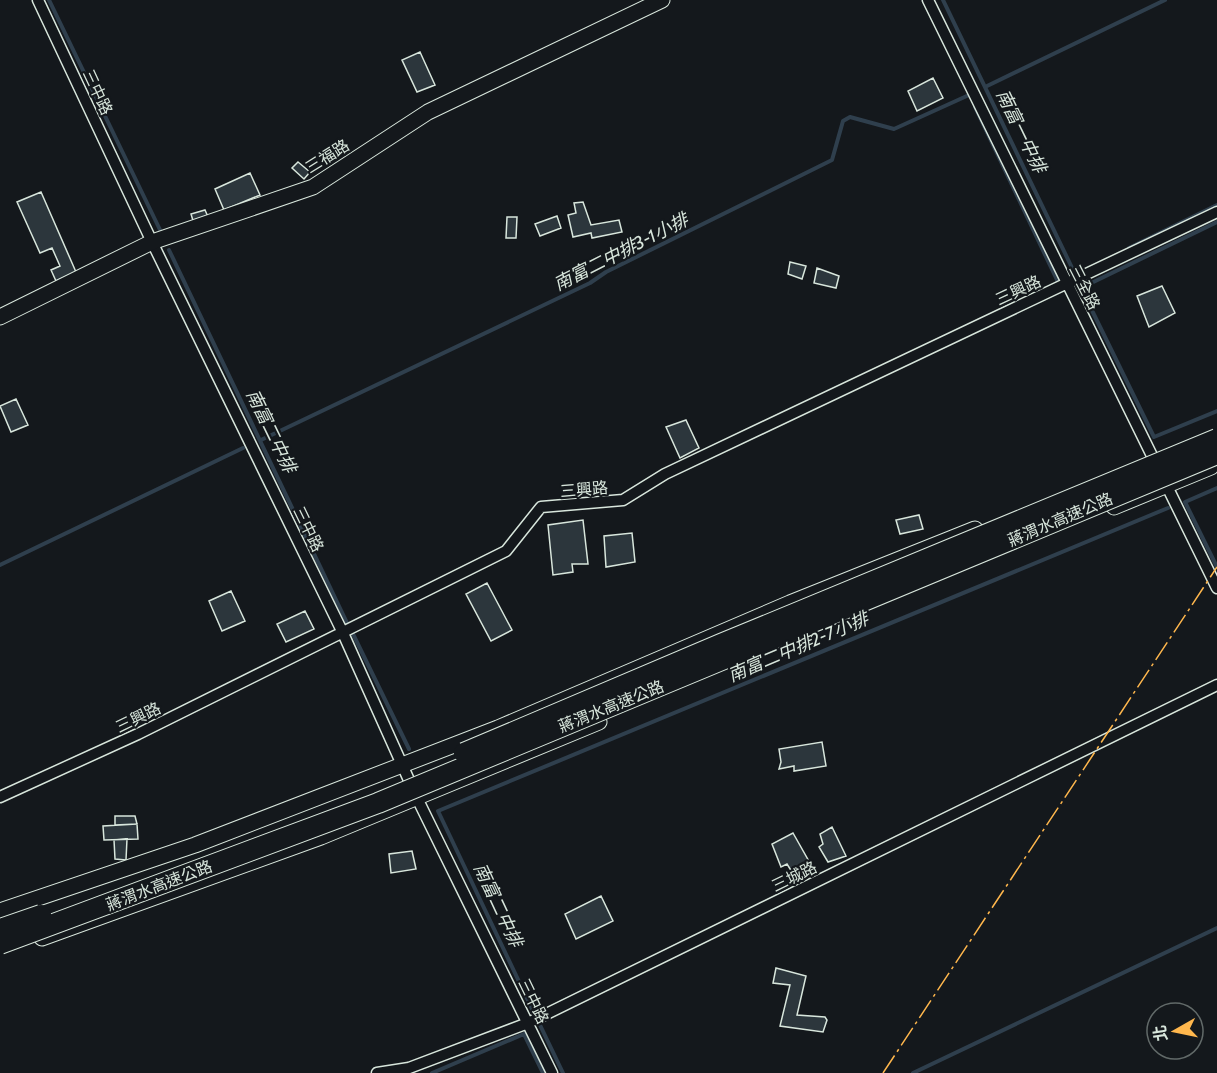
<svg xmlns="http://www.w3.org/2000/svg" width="1217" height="1073" viewBox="0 0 1217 1073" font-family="Cabin,'Noto Sans TC',sans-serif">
<rect width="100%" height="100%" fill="#14181c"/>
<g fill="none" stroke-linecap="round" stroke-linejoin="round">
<path stroke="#2f3f4d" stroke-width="4" d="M49 0 162 234
M943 0 1075 274 1079 272
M985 87 1165 0
M975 107 1058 282
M1217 222 1081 288 1154 437 1217 411
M1129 248 1217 205
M169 250 348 625
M261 440 590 283 606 272 832 160 843 121 850 117 894 129 969 95
M1217 488 1185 502 1217 567
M0 565 243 448
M353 634 409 749
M533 1011 438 811 1168 508
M540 1025 563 1073
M432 1073 524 1034 543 1073
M913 1073 1217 928"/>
</g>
<path fill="#2c363c" stroke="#d8e6dc" stroke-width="1.5" d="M420 52 435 85 417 92 402 60Z
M933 78 943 98 917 111 908 91Z
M298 162 310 172 304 179 292 168Z
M250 173 260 195 224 210 215 189Z
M41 192 76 272 56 281 51 270 60 266 52 248 40 253 17 202Z
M583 202 591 225 619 220 622 232 592 238 591 233 573 237 568 215 576 213 574 203Z
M205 210 209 219 194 224 191 214Z
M557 216 561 228 540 236 535 224Z
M507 217H517L516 238H506Z
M790 262 806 266 802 279 788 274Z
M817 268 839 276 836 288 814 283Z
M1162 286 1175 313 1149 327 1137 296Z
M16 399 28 425 11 432 0 406Z
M686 420 699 448 680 458 666 427Z
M919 515 923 529 900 534 896 520Z
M583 520 588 564H572L573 572 553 575 548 525Z
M632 533 635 562 606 567 604 536Z
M487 583 512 630 491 641 466 594Z
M231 591 245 621 222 631 209 601Z
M305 611 314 629 286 642 277 624Z
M822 742 826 766 794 771V766L779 769 781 762 779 749Z
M115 816H135L137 824 115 825Z
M137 824 138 839 104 840 103 826Z
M832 827 846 856 828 862 819 847 823 844 820 834Z
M793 833 815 872 797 880 787 864 781 867 772 844Z
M127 839 126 860 115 859 114 840Z
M412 851 416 869 391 873 389 854Z
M601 896 613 921 576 939 565 914Z
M776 968 806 976 797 1015 825 1017 827 1020 823 1032 780 1026 790 985 773 983Z"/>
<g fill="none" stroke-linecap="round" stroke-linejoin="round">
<g stroke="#d8e6dc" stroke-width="13">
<path id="street" d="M38 0 152 242 342 631 417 798 552 1073
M928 0 1217 588
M0 797 138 734 506 551 541 507 623 500 665 474 1217 212
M377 1073 409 1068 528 1023 1217 685"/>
</g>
<g stroke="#d8e6dc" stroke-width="17">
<path id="secondary" d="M0 317 152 242 313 187 428 112 662 0
M1114 507 1211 467
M0 911 195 845 498 728 790 603 975 529
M42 938 321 837 599 722"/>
</g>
<use href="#street" stroke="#14181c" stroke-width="10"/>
<use href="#secondary" stroke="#14181c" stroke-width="15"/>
<g stroke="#d8e6dc" stroke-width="22" stroke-linecap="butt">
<path id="highway-bridge" d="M464 753 721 644 1217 439
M0 929 41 915
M0 944 378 803 1217 454"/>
</g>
<use href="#highway-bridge" stroke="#14181c" stroke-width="20"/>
<path stroke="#ffb74d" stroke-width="1.5" stroke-dasharray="21 4.5 3 4.5" stroke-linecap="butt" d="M883 1073 1217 567"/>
</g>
<g text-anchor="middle" stroke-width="4.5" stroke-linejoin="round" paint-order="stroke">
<g font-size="16" fill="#d8e6dc" stroke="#14181c">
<text transform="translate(98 92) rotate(65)" y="6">三中路</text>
<text transform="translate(327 156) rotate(-32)" y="6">三福路</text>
<text transform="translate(1085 287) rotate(63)" y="6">三全路</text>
<text transform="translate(1018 290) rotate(-25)" y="6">三興路</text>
<text transform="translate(584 489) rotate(-5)" y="6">三興路</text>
<text transform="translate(1060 519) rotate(-23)" y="6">蔣渭水高速公路</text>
<text transform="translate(309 529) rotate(64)" y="6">三中路</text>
<text transform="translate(611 706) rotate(-22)" y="6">蔣渭水高速公路</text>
<text transform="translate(138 717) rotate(-26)" y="6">三興路</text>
<text transform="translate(794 876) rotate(-26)" y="6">三城路</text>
<text transform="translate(159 885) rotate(-21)" y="6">蔣渭水高速公路</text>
<text transform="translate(534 1001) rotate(64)" y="6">三中路</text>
</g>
<g font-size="18" font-style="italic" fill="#d8e6dc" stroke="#14181c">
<text transform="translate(1021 131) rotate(64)" y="6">南富一中排</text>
<text transform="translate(621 252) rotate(-27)" y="6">南富二中排3-1小排</text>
<text transform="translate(271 431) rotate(64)" y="6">南富二中排</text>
<text transform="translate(798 647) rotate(-23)" y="6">南富二中排2-7小排</text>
<text transform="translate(498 905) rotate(65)" y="6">南富二中排</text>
</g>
</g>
<g transform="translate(1175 1031) rotate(261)"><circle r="28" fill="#14181c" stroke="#626a69" stroke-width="1.5"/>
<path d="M0-4.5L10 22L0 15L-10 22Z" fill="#ffb74d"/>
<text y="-9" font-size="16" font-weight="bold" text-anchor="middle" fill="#d8e6dc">北</text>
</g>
</svg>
